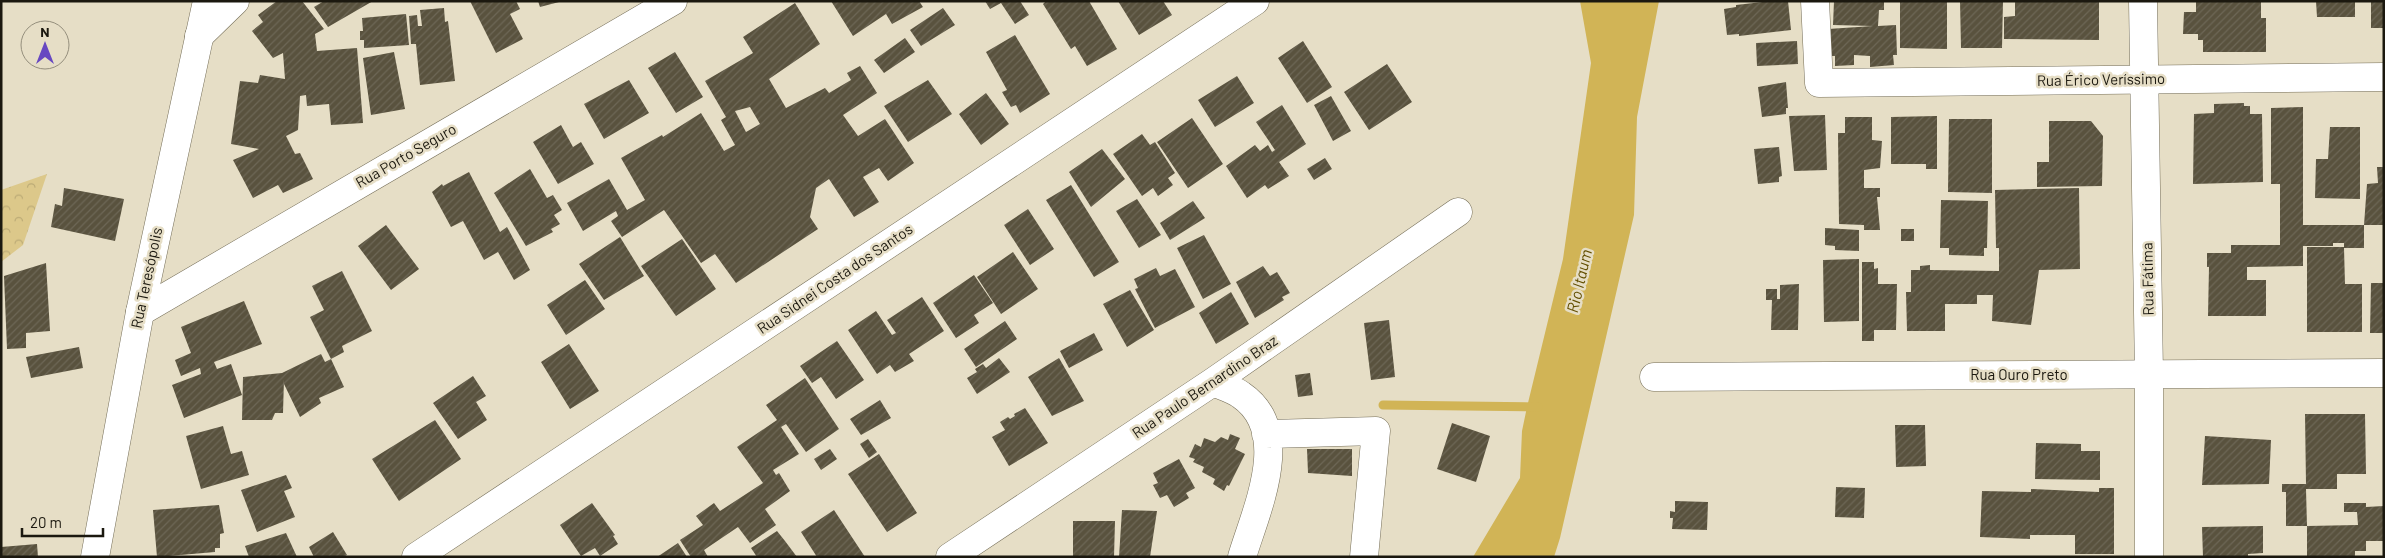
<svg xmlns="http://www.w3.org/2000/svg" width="2385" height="558" viewBox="0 0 2385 558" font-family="Barlow,sans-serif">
<defs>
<pattern id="forest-crowns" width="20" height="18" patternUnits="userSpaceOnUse" patternTransform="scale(1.25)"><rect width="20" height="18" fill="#dcc88a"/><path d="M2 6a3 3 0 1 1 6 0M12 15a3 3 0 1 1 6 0" fill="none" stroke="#bcab76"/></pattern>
<pattern id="building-hatch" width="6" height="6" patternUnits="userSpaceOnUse" patternTransform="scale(1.25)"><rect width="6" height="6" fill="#59523e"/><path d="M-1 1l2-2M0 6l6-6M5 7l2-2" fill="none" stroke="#6d6756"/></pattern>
</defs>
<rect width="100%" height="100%" fill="#e6dec6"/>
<path fill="url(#forest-crowns)" d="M47 174 23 245 1 262V190Z"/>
<path fill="#d1b456" d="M1580 1H1659L1637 117 1634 215 1560 538 1554 557H1473L1520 478 1522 431 1527 407 1563 259 1591 63Z"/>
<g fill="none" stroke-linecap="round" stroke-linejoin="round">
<path stroke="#d1b456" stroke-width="9" d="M1383 405 1538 407"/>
</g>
<path fill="url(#building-hatch)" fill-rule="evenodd" d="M277 1H302L324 29 315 34 317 51 357 48 363 123 331 125 329 104 307 106 306 95 300 96 298 130 286 136 295 154 300 153 313 179 283 193 278 185 253 198 233 160 259 149 231 144 240 81 258 83 260 75 285 79 283 53 273 58 252 31 263 22 258 15Z
M324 1H373L328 27 314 7Z
M470 1H516L520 9 510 14 523 39 496 53Z
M538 1H559V2L540 7Z
M831 1H919L923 7 892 24 886 14 853 36Z
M985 1H1020L1029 15 1015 24 1001 3 990 9Z
M1046 1H1089L1117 49 1087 66 1075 46 1071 49 1043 4Z
M1118 1H1163L1172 15 1139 35Z
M1771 1H1788L1791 30 1739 36V34L1727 35 1724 9 1736 7V5Z
M1834 1H1884V10H1879L1878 26 1896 25 1897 55H1893L1894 65 1870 67V56L1854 55V65L1835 66V56H1829L1828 29 1873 26 1833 25Z
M1900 1H1947V49L1900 48Z
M1960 1H2003L2002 48H1961Z
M2015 1H2099V40L2004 39V17L2015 16Z
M2196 1H2261V18H2266V52H2203V40H2198V34H2183L2184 12H2196Z
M2316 1H2355V17H2317Z
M2371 1H2384V28H2371Z
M795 3 820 44 769 79 786 108 825 88 829 93 851 80 847 73 860 66 877 93 843 115 858 136 885 119 914 163 888 181 879 168 863 177 879 202 854 217 829 179 816 188 810 217 818 229 736 283 715 254 701 263 664 210 622 237 611 221 618 216 616 211 583 231 567 203 609 179 627 210 645 200 621 158 662 135 663 137 701 113 724 151 735 145 721 120 726 117 705 81 753 53 743 37ZM750 107 760 124 746 132 735 111Z
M444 8 445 22 448 21 455 81 420 85 416 44H411L409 16 417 15 418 26H422L420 10Z
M943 8 955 25 921 46 910 30Z
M406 14 409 45 364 48V40H360V31H363L362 18Z
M1015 35 1050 94 1020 113 1016 105 1011 107 1002 92 1007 90 986 52Z
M905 38 915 52 884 73 874 60Z
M1303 41 1332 87 1307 103 1278 58Z
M1797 41 1798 64 1757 66 1756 43Z
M394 52 405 109 371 115 363 58Z
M675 52 703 97 676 113 648 68Z
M1387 64 1412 102 1369 130 1344 92Z
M1237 76 1254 103 1215 127 1198 100Z
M629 80 649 113 604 139 584 104Z
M928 80 952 114 908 142 884 106Z
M1786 82 1788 108H1786V114L1762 117 1758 87Z
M986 93 1009 124 981 145 959 114Z
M1331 96 1351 131 1333 141 1314 105Z
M2244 103V106H2250V114H2262L2263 182 2193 184 2194 114 2214 113V104Z
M1282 105 1306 144 1279 162 1289 176 1268 189 1265 185 1247 198 1226 166 1255 145 1260 151 1268 145 1272 152 1275 150 1256 122Z
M2303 107V225H2364V248H2344L2345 284H2362V332H2307V247H2344V243H2333V246H2303V266L2247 267V280H2266V316H2208L2209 267H2207V253H2231V245H2280V184H2271V108Z
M1825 115 1827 170 1794 171 1789 116Z
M1937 116V169H1926V164H1891V117Z
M1845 117H1872V140L1882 141 1880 168 1864 170V188H1880V197H1877L1880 230H1864V225L1839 224 1838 133H1845Z
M1192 118 1223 164 1188 188 1157 142Z
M1949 119H1992V193L1948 192Z
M2049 121H2091L2103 136 2102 186 2037 187V162H2049Z
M561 125 573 147 581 142 594 164 558 184 533 142Z
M2330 127H2360V199L2315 198 2316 159H2328Z
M1142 134 1150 145 1155 142 1175 173 1168 178 1173 185 1158 196 1153 188 1142 196 1113 154Z
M1779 147 1782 176 1779 177V182L1758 184 1754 149Z
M1102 149 1125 179 1091 207 1069 172Z
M1325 158 1332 169 1314 180 1307 169Z
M2377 167H2384V225H2364L2367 184 2378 183Z
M530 169 547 198 553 195 562 210 554 215 560 224 551 229 553 232 526 246 494 193Z
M469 172 500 232 507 227 530 270 514 280 498 252 484 260 463 221 451 227 432 192 442 184 443 186Z
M1071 185 1119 262 1094 277 1046 200Z
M64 188 124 199 115 241 51 227 55 204 62 206Z
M2079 188 2080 269 2039 270 2031 325 1992 321 1993 295H1977V304H1945V331H1907L1906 292H1911V270H1920V266L1930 265V270L1999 271V248H1996L1995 190Z
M1137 199 1161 235 1139 248 1116 211Z
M1941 200 1988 201 1987 248H1984V256L1949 255V248H1940Z
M1193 201 1205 218 1170 240 1160 223Z
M1028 209 1054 249 1030 265 1004 225Z
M386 225 419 269 391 290 358 246Z
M1825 228 1859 230V251L1835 250V246L1825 245Z
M1901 229H1914V241H1901Z
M1204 235 1231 284 1203 299 1177 248Z
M620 237 644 276 604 300 579 264Z
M682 239 716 289 676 316 641 266Z
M1013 252 1038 289 1001 314 977 277Z
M1859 259V321L1824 322 1823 260Z
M1862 262H1874V269L1878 268V284H1897L1896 330H1874V341H1862Z
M46 263 50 331 26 333V348L7 349 4 276Z
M1263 266 1270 276 1277 272 1290 293 1282 297 1284 300 1255 318 1236 282Z
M1156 268 1160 276 1175 269 1195 307 1155 328 1135 289 1138 288 1134 279Z
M342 271 372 331 342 346 344 352 331 359 310 317 324 310 312 286Z
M974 275 993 303 974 315 979 323 956 338 933 303Z
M585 280 605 309 566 335 547 305Z
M2371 283H2384V333H2370Z
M1799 284 1798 330H1771L1772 300H1766V289H1777V299H1780V285Z
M1130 290 1154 330 1127 347 1103 304Z
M1231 292 1249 324 1216 344 1199 313Z
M922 297 944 331 909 354 914 361 895 372 890 365 877 374 848 330 876 311 892 335 896 333 887 320Z
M244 301 262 344 214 362 217 369 231 364 242 395 184 418 172 385 201 374 200 368 181 376 175 360 191 353 181 327Z
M1389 320 1395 377 1371 380 1364 323Z
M1005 321 1017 339 976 367 964 349Z
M1094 333 1103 350 1069 368 1060 351Z
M837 341 864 380 836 399 821 377 812 383 800 366Z
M569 344 599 391 570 409 541 362Z
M79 347 83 368 31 378 26 357Z
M321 354 325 362 331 359 344 387 319 398 321 403 300 417 284 384V379L283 413H275L272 420H242L243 377 282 373Z
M999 358 1010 372 977 394 967 378 977 372 975 369 983 364 986 368Z
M1059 358 1084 401 1052 416 1028 377Z
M1310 373 1313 395 1298 397 1295 375Z
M473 376 486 396 476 402 487 420 458 439 433 403Z
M805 378 839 429 806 452 786 424 781 427 799 454 773 470 776 475 779 473 790 491 765 509 776 525 750 543 738 527 704 550 708 557H691L680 540 703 525 696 516 714 503 720 511 763 483 737 447 777 420 766 405Z
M880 400 891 418 861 435 850 419Z
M1025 408 1048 443 1009 466 992 437 1005 430 1000 422 1008 417 1010 419 1015 416 1014 414Z
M2305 414H2365L2366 474H2337V489H2306L2307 526 2358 525 2357 512H2344V503H2366V507L2384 506V541H2366V551H2355V557H2307V526H2286V492H2282V484H2306Z
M435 420 461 459 399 501 372 459Z
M1452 423 1490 436 1476 482 1437 469Z
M1895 425H1925L1926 466 1896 467Z
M223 426 231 454 242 451 249 475 201 489 186 436Z
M1230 434 1240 438 1235 449 1245 454 1229 486 1227 485 1224 491 1213 484 1215 479 1202 472 1204 467 1193 462 1195 459 1189 457 1195 444 1201 447 1204 438 1215 442 1221 437 1228 440Z
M2205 436 2271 440 2269 484 2202 485Z
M868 439 877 452 869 458 860 444Z
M2036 443 2081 444V451H2100V480L2035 479Z
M830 449 837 459 821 470 814 459Z
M1307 449H1352V476L1308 473Z
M879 454 917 513 887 532 848 474Z
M1179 459 1195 488 1186 493 1189 498 1174 507 1167 495 1160 498 1153 485 1158 483 1153 473Z
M286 475 292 488 284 491 295 517 257 532 241 490Z
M1836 487 1865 488 1864 518 1835 517Z
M2099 488H2114V554H2075V535H2030V539L1980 537 1982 491 2031 492V489L2099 492Z
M1675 501 1708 502 1707 530 1672 529 1673 518H1670V511L1675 512Z
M592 503 615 535 613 536 618 544 600 556 595 548 581 556 560 525Z
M219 505 224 533 220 534V548H215V552L157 557 153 510Z
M834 510 865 557H817L801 532Z
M1122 510 1157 511 1150 557H1119Z
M1073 521H1115L1114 557H1073Z
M2263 526V553L2248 554V557H2203L2202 527Z
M777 531 785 541 797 557H757L751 548Z
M333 532 347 555 343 557H314L309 547Z
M286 533 297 557H249L245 546Z
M678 543 687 557H657Z
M37 544 38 557H1V547Z"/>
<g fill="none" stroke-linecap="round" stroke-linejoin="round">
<g stroke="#756e58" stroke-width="29">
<path id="street" d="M1815 1 1819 83 2384 77
M199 36 235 1
M140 312 673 1
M1654 377 2384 373
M1213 382C1222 386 1233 389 1241 395 1294 431 1256 510 1242 557
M1266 434 1376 431 1364 557
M416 557 1255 1
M950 557 1213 382 1458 212"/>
</g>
<g stroke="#756e58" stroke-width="29">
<path id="secondary" d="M2143 1 2149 374V557
M95 557 140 312 207 1"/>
</g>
<use href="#street" stroke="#fff" stroke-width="28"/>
<use href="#secondary" stroke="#fff" stroke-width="28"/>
</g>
<g text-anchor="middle" stroke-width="5" stroke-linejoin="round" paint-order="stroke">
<g font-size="15" fill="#1b180f" stroke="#e6dec6">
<text transform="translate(2101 80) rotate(-1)" y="5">Rua Érico Veríssimo</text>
<text transform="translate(406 156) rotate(-30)" y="5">Rua Porto Seguro</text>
<text transform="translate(147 278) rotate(-78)" y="5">Rua Teresópolis</text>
<text transform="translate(835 279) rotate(-34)" y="5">Rua Sidnei Costa dos Santos</text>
<text transform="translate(2148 279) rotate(-91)" y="5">Rua Fátima</text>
<text x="2019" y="380">Rua Ouro Preto</text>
<text transform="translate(1205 387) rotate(-34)" y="5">Rua Paulo Bernardino Braz</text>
</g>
<g font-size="16" font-style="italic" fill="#634f01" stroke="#e6dec6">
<text transform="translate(1579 281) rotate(-77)" y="6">Rio Itaum</text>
</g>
</g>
<rect width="2385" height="558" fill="none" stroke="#1b180f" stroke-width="5"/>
<g transform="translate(45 45)"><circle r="24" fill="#e6dec6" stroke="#958f7d"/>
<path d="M0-4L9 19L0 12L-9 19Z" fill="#6748c1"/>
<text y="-8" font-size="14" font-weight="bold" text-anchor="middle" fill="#1b180f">N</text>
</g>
<path d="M22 528v8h81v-8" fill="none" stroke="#1b180f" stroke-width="2.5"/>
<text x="30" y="528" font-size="15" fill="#1b180f" stroke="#e6dec6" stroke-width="4" paint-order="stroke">20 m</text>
</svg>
